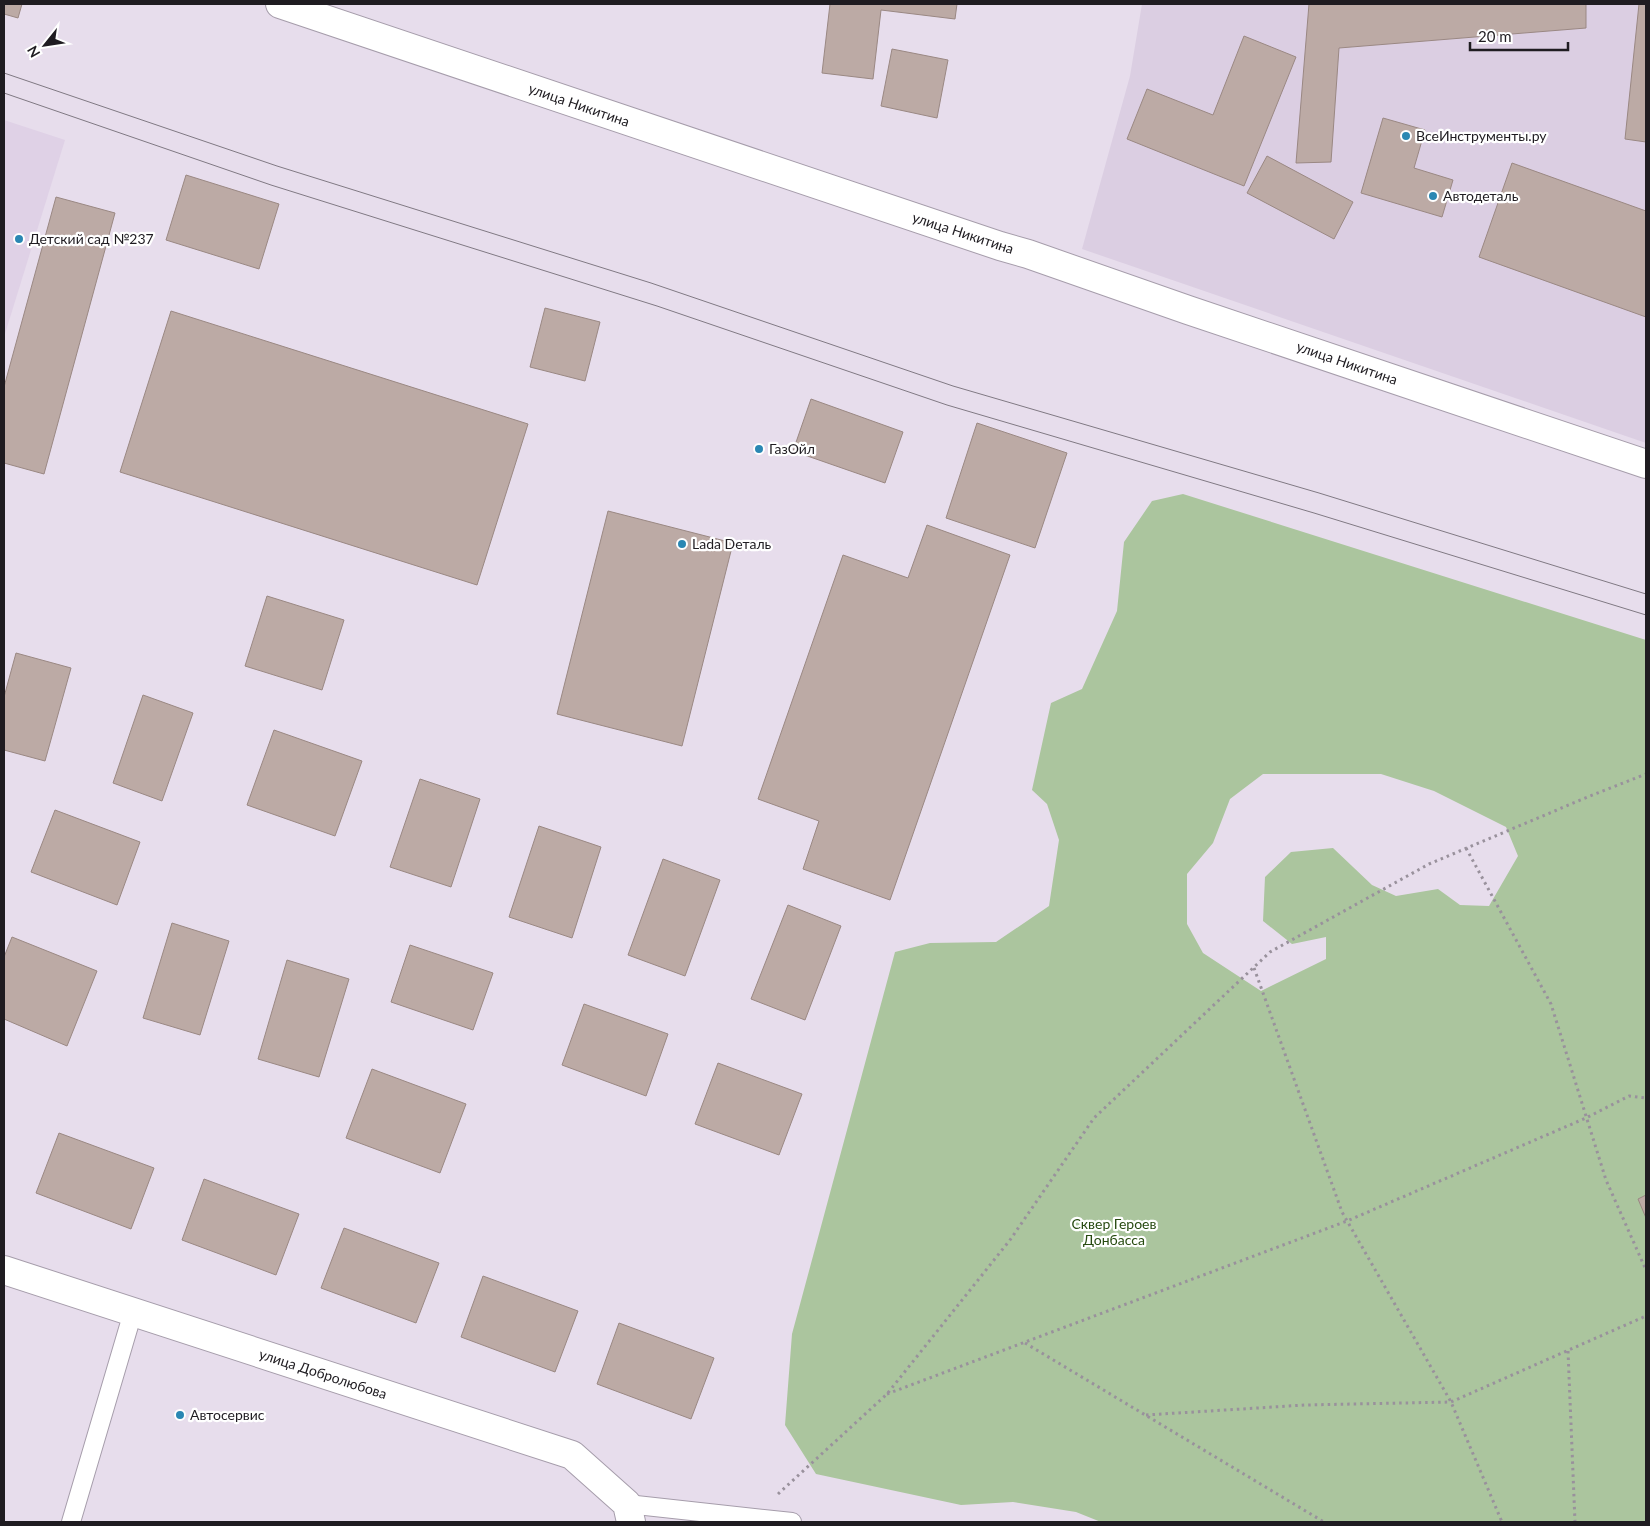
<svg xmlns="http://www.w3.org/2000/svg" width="1650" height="1526" viewBox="0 0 1650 1526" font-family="Lato,sans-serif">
<rect width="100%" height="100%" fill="#e7ddec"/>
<path fill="#dfd1e6" d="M4 120 65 140 4 337Z"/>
<path fill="#dbcee2" d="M1142 4H1646V443L1082 249 1130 76Z"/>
<path fill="#abc59e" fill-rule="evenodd" d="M1183 494 1646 640V1522H1101L1076 1512 1013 1502 961 1505 816 1474 785 1425 792 1334 895 952 930 943 996 942 1049 906 1059 840 1047 804 1032 790 1051 703 1082 689 1117 611 1124 542 1152 501ZM1263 774H1381L1434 791 1506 827 1518 856 1489 906 1460 905 1438 889 1396 896 1372 885 1333 848 1291 852 1265 877 1263 921 1292 944 1326 937V959L1261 991 1203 953 1187 924V874L1213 843 1230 799Z"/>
<path fill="#bcaaa5" stroke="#9a8883" d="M4 4H22L18 18 4 14Z
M830 4H957L955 19 881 10 873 79 822 73Z
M1309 4H1586V28L1339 48 1331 162 1296 163Z
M1639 4H1646V142L1625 139Z
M1244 36 1296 57 1244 186 1127 139 1147 89 1213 115Z
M892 49 948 60 937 118 881 106Z
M1383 118 1425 130 1414 168 1453 180 1442 217 1361 193Z
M1267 156 1353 202 1334 239 1247 193Z
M1512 163 1646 211V317L1479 257Z
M186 175 279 204 259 269 166 240Z
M56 197 115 213 44 474 4 463V387Z
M545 308 600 322 585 381 530 367Z
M171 311 528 424 477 585 120 472Z
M811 399 903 432 885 483 793 451Z
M977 423 1067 453 1035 548 946 518Z
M608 511 733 543 682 746 557 714Z
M927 525 1010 555 890 900 803 869 819 821 758 799 843 555 908 578Z
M267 596 344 620 322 690 245 666Z
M16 653 71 668 45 761 4 750V697Z
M143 695 193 713 162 801 113 783Z
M274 730 362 761 335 836 247 805Z
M420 779 480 799 451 887 390 867Z
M55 810 140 842 117 905 31 872Z
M539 826 601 847 572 938 509 917Z
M663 859 720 880 685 976 628 955Z
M788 905 841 926 805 1020 751 999Z
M172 923 229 941 200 1035 143 1018Z
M12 937 97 971 67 1046 4 1019V957Z
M410 945 493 973 473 1030 391 1002Z
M287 960 349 979 319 1077 258 1059Z
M584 1004 668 1034 646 1096 562 1065Z
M718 1063 802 1094 779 1155 695 1124Z
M372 1069 466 1104 440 1173 346 1138Z
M59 1133 154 1168 131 1229 36 1193Z
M204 1179 299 1214 276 1275 182 1240Z
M1646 1195V1218L1638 1199Z
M344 1228 439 1263 416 1323 321 1288Z
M483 1276 578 1311 555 1372 461 1337Z
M619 1323 714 1358 691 1419 597 1384Z"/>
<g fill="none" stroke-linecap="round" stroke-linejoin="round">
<g stroke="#a69dab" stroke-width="20">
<path id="service" d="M627 1504 792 1522
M71 1522 133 1312"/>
</g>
<g stroke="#a69dab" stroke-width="30">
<path id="tertiary" d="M4 1270 572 1455 627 1504 631 1522"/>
</g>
<g stroke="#a69dab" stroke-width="30">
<path id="primary" d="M280 4 1000 246 1028 254 1188 310 1646 464"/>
</g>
<path stroke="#99919c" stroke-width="3" stroke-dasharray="2.5 4" stroke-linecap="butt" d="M1466 848 1551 1004 1606 1180 1646 1270
M1254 968 1342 1212 1451 1402 1502 1522
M1025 1343 1324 1522
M1568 1351 1575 1522
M887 1394 1347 1221 1586 1118 1629 1096 1646 1098
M1146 1415 1305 1405 1451 1402 1646 1316
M778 1494 887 1394 1010 1240 1094 1118 1270 952 1429 864 1590 796 1646 774"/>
<use href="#service" stroke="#fff" stroke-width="18"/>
<use href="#tertiary" stroke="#fff" stroke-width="28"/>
<use href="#primary" stroke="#fff" stroke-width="28"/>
<path stroke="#807983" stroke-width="1" d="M4 73 277 166 651 283 953 386 1319 493 1646 594
M4 93 271 185 657 306 947 405 1314 513 1646 615"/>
</g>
<g fill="#2a87b3" stroke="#fff" stroke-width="2">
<circle cx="1406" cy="136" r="5"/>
<circle cx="1433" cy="196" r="5"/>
<circle cx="19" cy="239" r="5"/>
<circle cx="759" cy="449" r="5"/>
<circle cx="682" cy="544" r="5"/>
<circle cx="180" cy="1415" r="5"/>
</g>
<g text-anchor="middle" stroke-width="4.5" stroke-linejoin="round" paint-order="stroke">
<g font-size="14" fill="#1f1c21" stroke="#fff">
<text transform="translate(579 105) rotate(19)" y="5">улица Никитина</text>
<text transform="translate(963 233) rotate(18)" y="5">улица Никитина</text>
<text transform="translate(1347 363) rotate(19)" y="5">улица Никитина</text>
<text transform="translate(323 1374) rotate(18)" y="5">улица Добролюбова</text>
</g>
<g font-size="14" fill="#1f1c21" stroke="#fff" text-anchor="start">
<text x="1416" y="141">ВсеИнструменты.ру</text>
<text x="1443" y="201">Автодеталь</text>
<text x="29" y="244">Детский сад №237</text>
<text x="769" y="454">ГазОйл</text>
<text x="692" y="549">Lada Dеталь</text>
<text x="190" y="1420">Автосервис</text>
</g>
<g font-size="14" fill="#274a10" stroke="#fff">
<text x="1114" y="1229">Сквер Героев<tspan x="1114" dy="16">Донбасса</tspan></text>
</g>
</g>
<rect width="1650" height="1526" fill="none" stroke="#1f1c21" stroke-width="10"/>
<g transform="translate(45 45) rotate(240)" stroke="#ffffff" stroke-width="4" paint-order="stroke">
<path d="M0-4L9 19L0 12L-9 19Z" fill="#1f1c21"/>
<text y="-8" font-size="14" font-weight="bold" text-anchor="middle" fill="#1f1c21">N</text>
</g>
<path d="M1470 42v8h98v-8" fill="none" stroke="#1f1c21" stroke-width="2.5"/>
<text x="1478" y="42" font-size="15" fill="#1f1c21" stroke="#ffffff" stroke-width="4" paint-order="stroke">20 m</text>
</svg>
